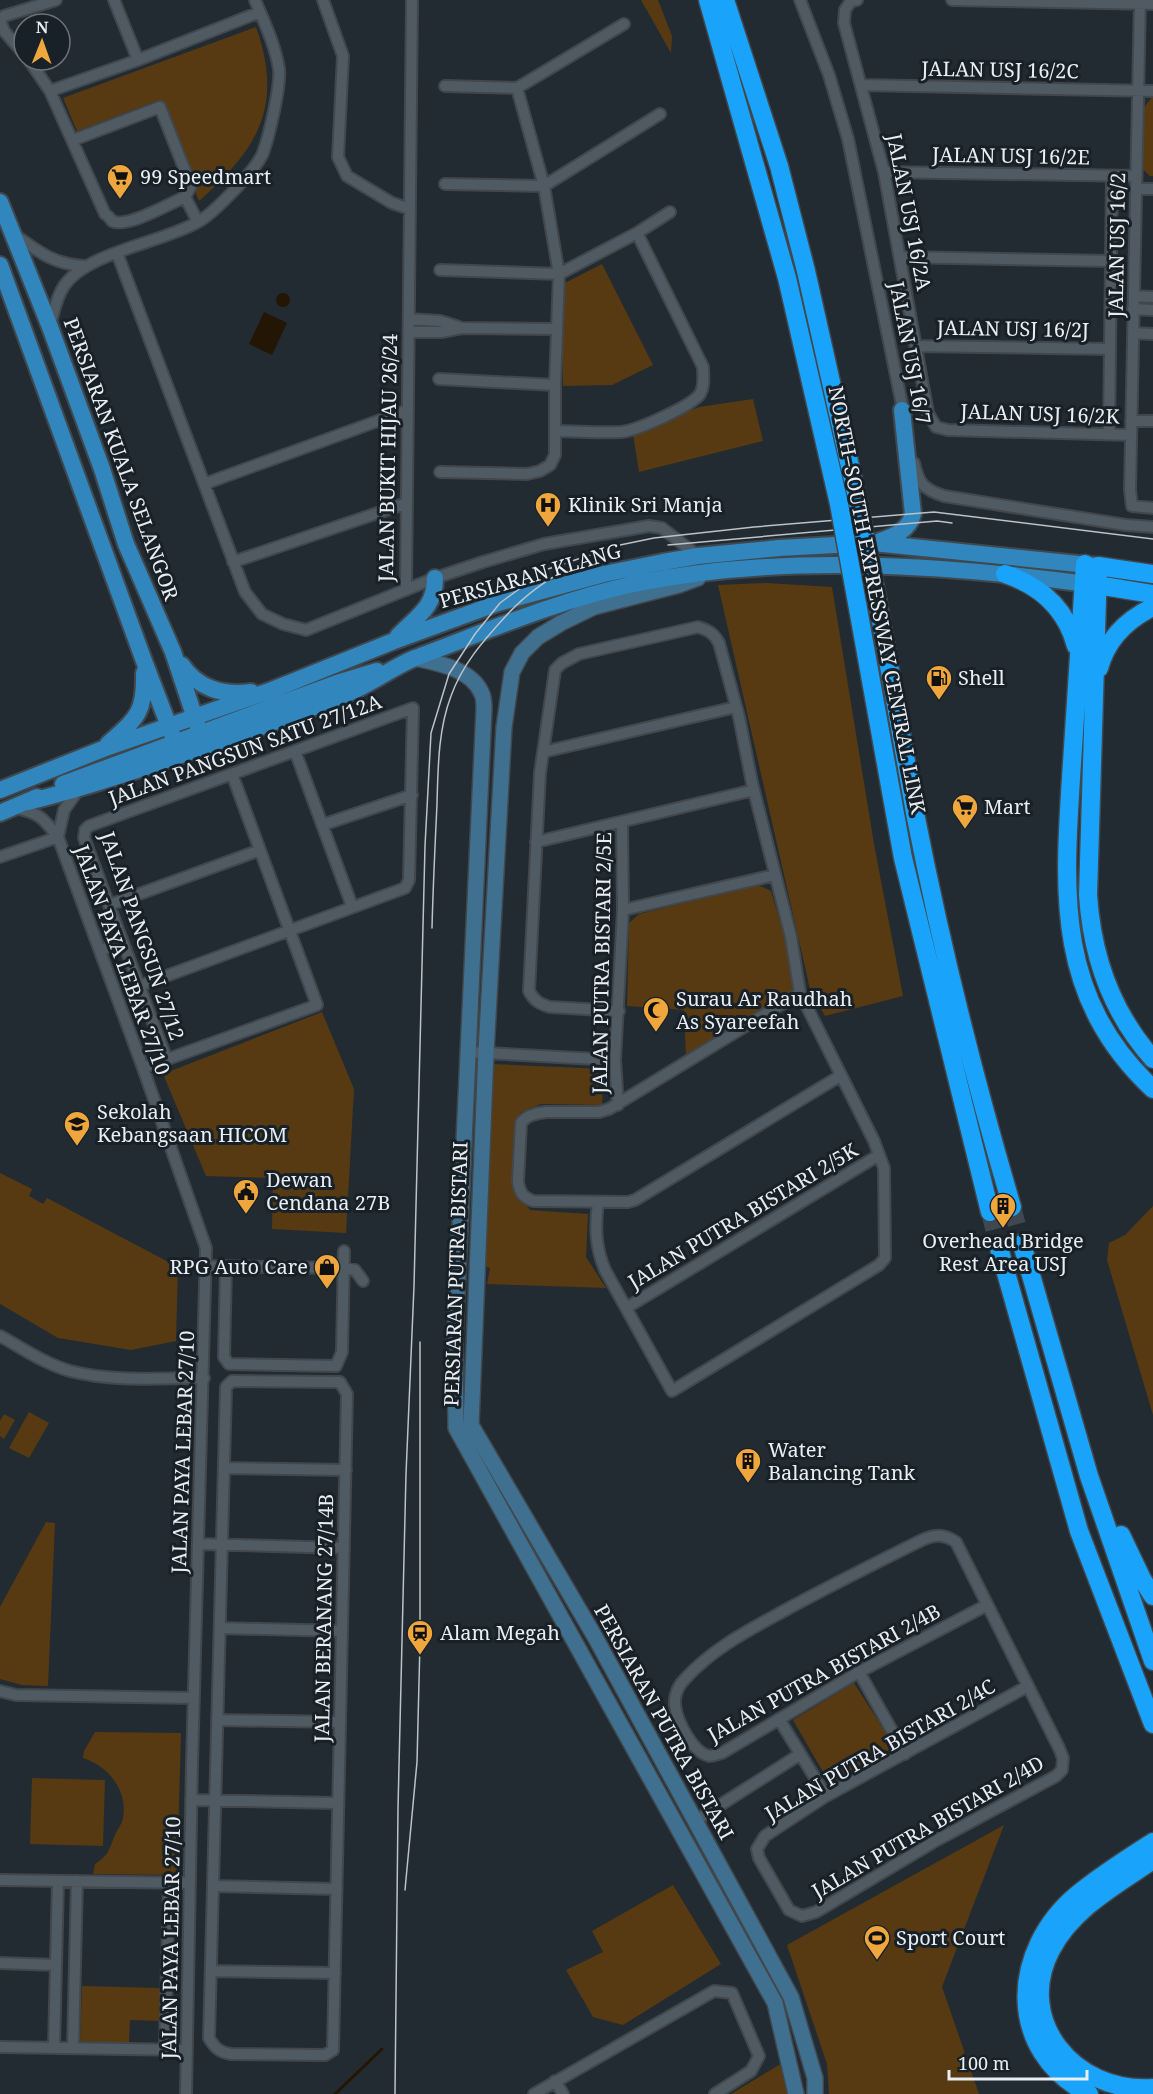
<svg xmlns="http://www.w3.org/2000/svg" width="1153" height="2094" viewBox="0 0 1153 2094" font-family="'Noto Serif',serif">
<rect width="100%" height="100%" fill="#222b32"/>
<path fill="#573a11" d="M641 0H658L672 36 671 53Z
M256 27C284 106 258 149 199 201L159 100 77 131 63 98Z
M1153 96V176H1150L1140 167 1142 110Z
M602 264 653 365 612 385 563 386V284Z
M753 399 763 441 639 472 633 434 699 407Z
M767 583 832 587 874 844 903 996 825 1016 810 989 718 585Z
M758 885 771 891 785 938 795 990 686 1057 684 1010 627 1006 629 923 639 914Z
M322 1012 354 1089 346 1233 272 1229 273 1178 206 1176 163 1074Z
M492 1064 604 1069 602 1105 541 1104 520 1113 513 1187 530 1210 588 1214 586 1257 606 1288 487 1284 490 1268 483 1266Z
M0 1173 32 1189 29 1196 43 1204 47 1198 178 1267 176 1341 131 1350 58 1338 0 1304Z
M1153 1206V1415L1107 1260 1109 1243 1125 1235Z
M29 1412 49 1423 29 1458 9 1448Z
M4 1414 15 1420 4 1439 0 1436V1421Z
M46 1522 55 1523 48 1686 22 1685 0 1679V1607Z
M854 1683 896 1749 830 1784 793 1720Z
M95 1732 181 1733 177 1875 93 1874 95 1864C110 1854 108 1851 115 1835 117 1830 122 1824 123 1818 128 1790 108 1766 83 1758L84 1751Z
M32 1778 105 1780 103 1846 30 1844Z
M1004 1825 942 1987 979 2094H829L827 2064 787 1945Z
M673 1885 721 1964 623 2025 593 2017 566 1970 603 1952 592 1931Z
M82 1986 161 1988 160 2021 130 2020 129 2043 80 2042Z
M782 2063 790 2094H731Z"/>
<path fill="#231605" d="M276 300a7 7 0 1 1 14 0a7 7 0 1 1-14 0Z
M264 312 287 323 272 355 249 344Z"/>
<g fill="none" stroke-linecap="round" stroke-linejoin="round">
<path stroke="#231605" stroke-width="3" d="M335 2094 382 2049"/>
<path stroke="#40484f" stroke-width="18" stroke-dasharray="18 9" stroke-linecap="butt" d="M1012 1207 1022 1244
M990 1212 999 1248"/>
<g stroke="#40484e" stroke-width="14">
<path id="street" d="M114 0 138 60
M323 0 343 56 338 157 347 176 392 203 410 209
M800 0 829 75 848 139 904 415
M857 0 851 1 845 10 844 23 884 172 928 413 936 427 948 430 1131 435
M952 0 1153 4
M1140 0 1130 490 1132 506 1153 508
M24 54 4 31 0 20 4 16 56 0
M29 60 50 91 105 214C106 214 112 220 112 221 127 229 170 203 185 197
M862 85 1153 91
M445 86 517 88 624 24
M50 91 138 60 260 12
M73 140 160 107 191 186 185 197
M884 172 1136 176
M445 184 544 186 660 114
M1136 189H1153
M185 197 198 222
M15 235C39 252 53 264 84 266
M117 253 245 592 262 614 283 624 306 630 435 578 483 562 544 544 649 526 662 528 698 556
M901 257 1111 261
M440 270 559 274 637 233 670 212
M1134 296 1153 297
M1133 309 1153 310
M409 319 440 321 459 327
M50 325C54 312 56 298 64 286 87 252 161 243 198 222 214 213 256 170 263 153 269 136 281 86 279 69 275 44 264 22 255 0
M409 332H441L462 328 557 329
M1133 333 1153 334
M915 346 1110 349
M439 379 555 385
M1131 421H1153
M555 431C577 431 599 433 621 432 636 431 692 406 700 394 705 386 703 376 703 367L637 233
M1109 434 1112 176
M914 463C919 484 923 489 944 496L1126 525 1153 527
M440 472 527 474 540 471 550 465 555 455V385L559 274 544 186 517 88
M204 484 408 410
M233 562 407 503
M406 590 412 0
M295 751 352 906
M543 752 736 707
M13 808C38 811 44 819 58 837L143 1068 206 1248 192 1764 186 2094
M322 825 412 795
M58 837 64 810 79 789
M536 842 754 790
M0 857 58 837
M109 905 260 850
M623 910 775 875
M100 950 123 943
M139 986 405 888 409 880 413 708 89 826 85 830 84 838C111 912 139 986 167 1060
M800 993 609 1109 599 1112H546C537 1113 526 1115 521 1123L518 1182C520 1193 523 1197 533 1201L628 1202 635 1200 840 1076
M469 1052 615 1060
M143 1068 317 1005 232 774
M618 1105 615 1060 623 910 622 822
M598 1202C595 1226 595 1246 605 1270L672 1391 879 1265 885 1258 884 1168 874 1141 800 993 791 937 752 783 739 717 719 643C714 633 708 630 698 627L579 654 562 663 555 670 540 773 529 991C534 1001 540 1004 550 1007L619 1011
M207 1266 344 1268 355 1270 363 1281
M226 1266 224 1357 229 1364 336 1366 342 1352 344 1251
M626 1308 879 1155
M0 1336C22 1348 45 1364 70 1371 113 1382 160 1378 204 1378
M232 1381 340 1382 347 1394 333 2050 325 2055 231 2054C219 2052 215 2048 209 2038L226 1387Z
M224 1468 346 1470
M198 1544 344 1548
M987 1605 859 1672 722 1753C718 1754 713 1756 709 1756 692 1752 677 1721 675 1705 674 1696 678 1686 684 1680 711 1650 745 1632 780 1613 827 1587 874 1564 922 1540 935 1534 944 1534 956 1542L1059 1748 1063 1758 1062 1770 1056 1776 937 1840 816 1912 802 1916 789 1910 759 1858 757 1849 765 1836 826 1796 1028 1686
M220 1628 341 1631
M859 1672 905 1754
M0 1691 16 1695 194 1698
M779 1719 826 1796
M217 1720 340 1722
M191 1800 337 1803
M695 1821 799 1755
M0 1880 190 1883
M213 1886 336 1889
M0 1963 56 1965
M211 1971 335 1973
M0 2047 187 2050
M54 2048 58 1881
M73 2048 77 1881
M165 2050 169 1883
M555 2081 563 2094
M534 2094 714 1991 732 1993 759 2056 751 2071 715 2094"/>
</g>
<g stroke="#40484e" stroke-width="18">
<path id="secondary" d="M698 578 679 585 594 607 561 623 538 637 522 653 512 672 504 727 486 1052 471 1425 595 1637 791 1997 815 2078V2094
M415 658C438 663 472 669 482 694 484 698 484 704 484 709L455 1336 456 1428 775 2003 796 2094"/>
</g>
<g stroke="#40484e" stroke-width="20">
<path id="primary" d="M0 202 50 327 102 469 126 544 173 652 200 733
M0 265 144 661 175 742
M880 541C895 536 909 530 913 514L902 410
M398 636C417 616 435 608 435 578
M182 665C197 688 223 696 251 692
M108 744C137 718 145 713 144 673
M63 784 337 683 377 671
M0 790 103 749 272 690 394 641 498 603 604 574 663 562 698 556 779 548 873 543 1098 566
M28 802C93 786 155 764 219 742 263 726 308 711 351 692 374 682 393 667 415 658 487 631 559 600 634 584 780 553 948 565 1095 585
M0 813 37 797"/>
</g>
<g stroke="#40484e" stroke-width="21">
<path id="highway" d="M708 0 787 278 839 504
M725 0 779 166 806 271 858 502
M1085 564C1081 630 1076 697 1072 763 1064 888 1053 995 1153 1089
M1005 574C1041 586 1066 608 1076 646
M1153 574 1098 566 1088 895C1092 956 1112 1013 1153 1059
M1097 585 1153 594
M877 598C890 670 902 742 915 813 941 946 974 1078 1012 1207
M857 603 903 858 990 1212
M1099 668C1107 639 1126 620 1153 607
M1022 1244 1089 1476 1153 1661
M999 1248 1079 1531 1153 1724
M1121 1535 1142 1579 1153 1596
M1153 1860C1116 1885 1072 1909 1051 1950 1014 2020 1074 2094 1153 2088
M1089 2094C1005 2051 1010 1950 1078 1894 1101 1875 1128 1858 1153 1842"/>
</g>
<use href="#street" stroke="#505a62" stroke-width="10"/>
<use href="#secondary" stroke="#407090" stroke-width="15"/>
<use href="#primary" stroke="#3086bd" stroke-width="16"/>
<use href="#highway" stroke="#1aa3fa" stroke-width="18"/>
<path stroke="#bbc2c8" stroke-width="1.5" d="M668 545 937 521 952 523
M432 928C433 887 435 846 437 804 438 769 438 730 451 696 462 665 483 641 505 617 521 599 551 574 575 567
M405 1890 417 1762 420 1642V1342
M395 2094 398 1808 406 1474 414 1286 425 846 431 733 449 674 475 634 500 603 545 570 620 545 654 538 754 527 934 512 1153 539"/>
<g stroke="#40484e" stroke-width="21" stroke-linecap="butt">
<path id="highway-bridge" d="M858 502 877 598
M839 504 857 603"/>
</g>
<use href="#highway-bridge" stroke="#1aa3fa" stroke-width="18"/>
</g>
<defs>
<g id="supermarket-pin" transform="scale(1.35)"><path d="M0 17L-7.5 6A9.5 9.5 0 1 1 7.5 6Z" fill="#efa73d" stroke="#192128"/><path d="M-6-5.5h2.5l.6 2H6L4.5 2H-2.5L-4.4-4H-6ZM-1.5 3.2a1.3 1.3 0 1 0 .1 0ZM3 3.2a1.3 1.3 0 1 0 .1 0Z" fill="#111"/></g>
<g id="hospital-pin" transform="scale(1.35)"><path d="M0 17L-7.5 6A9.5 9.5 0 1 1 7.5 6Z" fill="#efa73d" stroke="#192128"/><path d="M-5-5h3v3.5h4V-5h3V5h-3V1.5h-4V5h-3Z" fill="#111"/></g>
<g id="fuel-pin" transform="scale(1.35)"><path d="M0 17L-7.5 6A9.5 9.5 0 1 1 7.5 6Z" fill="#efa73d" stroke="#192128"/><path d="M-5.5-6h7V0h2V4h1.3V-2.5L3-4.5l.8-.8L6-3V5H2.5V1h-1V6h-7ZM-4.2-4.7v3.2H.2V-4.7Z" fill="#111"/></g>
<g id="mosque-pin" transform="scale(1.35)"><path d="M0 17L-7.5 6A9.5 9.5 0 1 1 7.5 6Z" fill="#efa73d" stroke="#192128"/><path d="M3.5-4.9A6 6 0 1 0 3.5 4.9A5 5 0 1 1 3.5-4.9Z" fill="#111"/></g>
<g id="school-pin" transform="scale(1.35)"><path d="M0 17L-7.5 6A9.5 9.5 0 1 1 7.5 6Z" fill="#efa73d" stroke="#192128"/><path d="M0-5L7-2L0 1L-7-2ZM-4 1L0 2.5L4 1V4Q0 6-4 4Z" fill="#111"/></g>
<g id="civic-pin" transform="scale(1.35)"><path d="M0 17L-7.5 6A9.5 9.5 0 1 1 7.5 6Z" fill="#efa73d" stroke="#192128"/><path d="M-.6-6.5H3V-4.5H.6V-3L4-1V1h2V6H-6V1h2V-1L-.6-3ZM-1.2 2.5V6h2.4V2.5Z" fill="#111"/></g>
<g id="building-pin" transform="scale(1.35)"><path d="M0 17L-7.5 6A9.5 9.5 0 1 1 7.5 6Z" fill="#efa73d" stroke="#192128"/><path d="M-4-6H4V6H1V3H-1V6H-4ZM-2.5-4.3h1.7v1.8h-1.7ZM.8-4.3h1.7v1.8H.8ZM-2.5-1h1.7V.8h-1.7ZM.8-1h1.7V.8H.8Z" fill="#111"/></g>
<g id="shop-pin" transform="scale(1.35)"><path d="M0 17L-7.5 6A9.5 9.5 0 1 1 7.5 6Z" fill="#efa73d" stroke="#192128"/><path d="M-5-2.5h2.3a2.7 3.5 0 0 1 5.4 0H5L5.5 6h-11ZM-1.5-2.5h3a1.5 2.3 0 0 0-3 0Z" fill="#111"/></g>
<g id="station-pin" transform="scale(1.35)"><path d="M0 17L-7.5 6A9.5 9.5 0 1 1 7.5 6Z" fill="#efa73d" stroke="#192128"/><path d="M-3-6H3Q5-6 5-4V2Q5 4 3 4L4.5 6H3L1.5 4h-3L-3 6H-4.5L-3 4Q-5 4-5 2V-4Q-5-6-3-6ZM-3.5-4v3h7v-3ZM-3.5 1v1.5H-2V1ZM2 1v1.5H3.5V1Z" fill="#111"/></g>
<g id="stadium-pin" transform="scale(1.35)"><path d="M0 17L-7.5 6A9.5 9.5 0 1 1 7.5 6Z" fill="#efa73d" stroke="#192128"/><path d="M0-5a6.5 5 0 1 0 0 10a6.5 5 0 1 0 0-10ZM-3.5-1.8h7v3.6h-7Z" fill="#111"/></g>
</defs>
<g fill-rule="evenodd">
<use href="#supermarket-pin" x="120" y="177"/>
<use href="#hospital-pin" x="548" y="505"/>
<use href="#fuel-pin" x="939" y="678"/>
<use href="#supermarket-pin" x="965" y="807"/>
<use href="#mosque-pin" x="656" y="1010"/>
<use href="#school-pin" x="77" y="1124"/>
<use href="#civic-pin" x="246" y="1192"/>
<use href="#building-pin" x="1003" y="1206"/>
<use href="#shop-pin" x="327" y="1267"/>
<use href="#building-pin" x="748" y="1461"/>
<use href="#station-pin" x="420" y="1633"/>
<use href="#stadium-pin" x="877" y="1938"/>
</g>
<g text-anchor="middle" stroke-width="6" stroke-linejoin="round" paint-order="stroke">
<g font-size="20" fill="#e8eef3" stroke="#192128">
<text transform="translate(1000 70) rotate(1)" y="7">JALAN USJ 16/2C</text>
<text transform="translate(1011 156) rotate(1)" y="7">JALAN USJ 16/2E</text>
<text transform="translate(909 212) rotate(79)" y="7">JALAN USJ 16/2A</text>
<text transform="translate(1117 245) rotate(-89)" y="7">JALAN USJ 16/2</text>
<text transform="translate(1013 329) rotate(1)" y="7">JALAN USJ 16/2J</text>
<text transform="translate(910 353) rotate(79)" y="7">JALAN USJ 16/7</text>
<text transform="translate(1040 414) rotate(2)" y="7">JALAN USJ 16/2K</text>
<text transform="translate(388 458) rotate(-89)" y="7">JALAN BUKIT HIJAU 26/24</text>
<text transform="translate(121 459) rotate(70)" y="7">PERSIARAN KUALA SELANGOR</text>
<text transform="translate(530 576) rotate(-16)" y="7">PERSIARAN KLANG</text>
<text transform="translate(877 600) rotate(79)" y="7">NORTH–SOUTH EXPRESSWAY CENTRAL LINK</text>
<text transform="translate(245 750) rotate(-20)" y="7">JALAN PANGSUN SATU 27/12A</text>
<text transform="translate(142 936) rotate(71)" y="7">JALAN PANGSUN 27/12</text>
<text transform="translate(122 960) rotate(70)" y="7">JALAN PAYA LEBAR 27/10</text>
<text transform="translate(602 963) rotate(-89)" y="7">JALAN PUTRA BISTARI 2/5E</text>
<text transform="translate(743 1216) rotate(-31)" y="7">JALAN PUTRA BISTARI 2/5K</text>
<text transform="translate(456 1274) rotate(-88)" y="7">PERSIARAN PUTRA BISTARI</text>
<text transform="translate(183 1452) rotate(-88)" y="7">JALAN PAYA LEBAR 27/10</text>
<text transform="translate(324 1618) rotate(-89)" y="7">JALAN BERANANG 27/14B</text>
<text transform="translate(824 1673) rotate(-29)" y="7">JALAN PUTRA BISTARI 2/4B</text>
<text transform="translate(664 1722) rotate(61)" y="7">PERSIARAN PUTRA BISTARI</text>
<text transform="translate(880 1750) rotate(-30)" y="7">JALAN PUTRA BISTARI 2/4C</text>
<text transform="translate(928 1827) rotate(-30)" y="7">JALAN PUTRA BISTARI 2/4D</text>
<text transform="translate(171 1938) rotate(-89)" y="7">JALAN PAYA LEBAR 27/10</text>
</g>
<g font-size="20" fill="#e8eef3" stroke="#192128" text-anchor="start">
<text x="140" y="184">99 Speedmart</text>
<text x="568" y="512">Klinik Sri Manja</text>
<text x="958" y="685">Shell</text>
<text x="984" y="814">Mart</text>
<text x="676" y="1006">Surau Ar Raudhah<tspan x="676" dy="23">As Syareefah</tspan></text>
<text x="97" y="1119">Sekolah<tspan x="97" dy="23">Kebangsaan HICOM</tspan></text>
<text x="266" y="1187">Dewan<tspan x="266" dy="23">Cendana 27B</tspan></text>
<text x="1003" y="1248" text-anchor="middle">Overhead Bridge<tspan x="1003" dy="23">Rest Area USJ</tspan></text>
<text x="308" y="1274" text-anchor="end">RPG Auto Care</text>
<text x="768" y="1457">Water<tspan x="768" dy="23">Balancing Tank</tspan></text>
<text x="440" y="1640">Alam Megah</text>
<text x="896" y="1945">Sport Court</text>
</g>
</g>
<g transform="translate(42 42) rotate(1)"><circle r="28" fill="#192128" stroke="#6c7379" stroke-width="1.5"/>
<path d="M0-4.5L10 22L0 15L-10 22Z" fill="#efa73d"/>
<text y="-9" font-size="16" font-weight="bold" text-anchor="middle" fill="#e8eef3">N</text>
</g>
<path d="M949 2070v9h138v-9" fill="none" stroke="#e8eef3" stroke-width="3"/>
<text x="958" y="2070" font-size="18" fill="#e8eef3" stroke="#192128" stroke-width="4.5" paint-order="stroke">100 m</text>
</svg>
